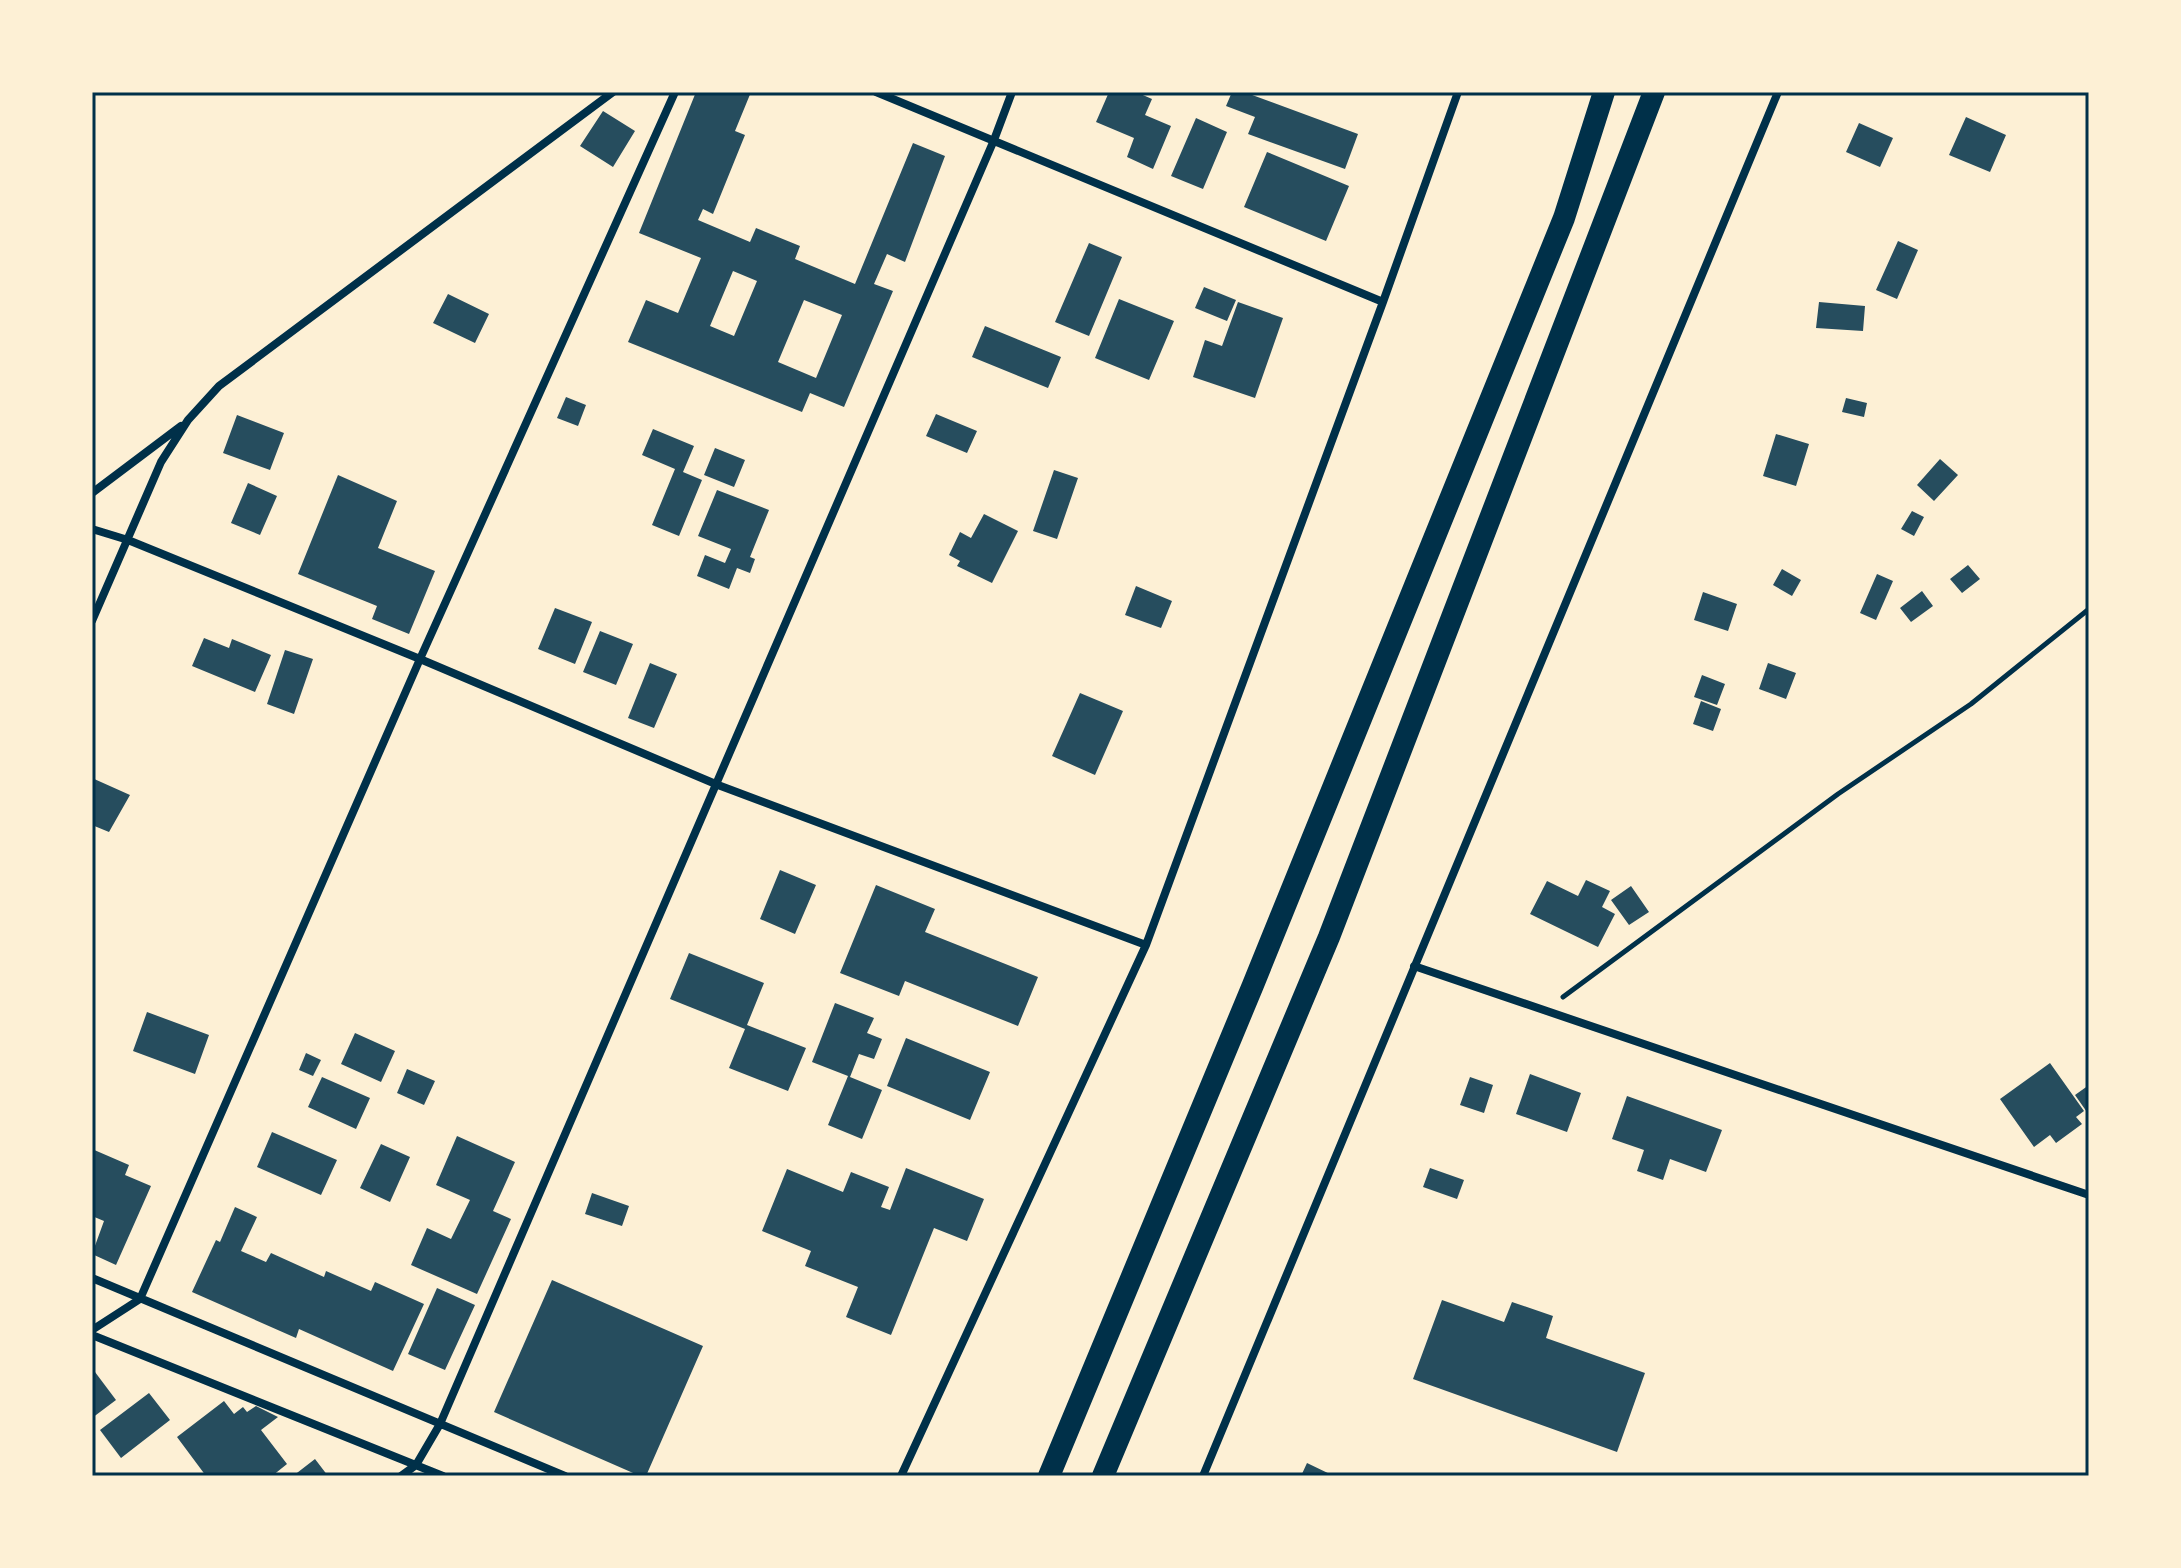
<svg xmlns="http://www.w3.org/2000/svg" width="2181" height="1568" viewBox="0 0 2181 1568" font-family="'Public Sans',sans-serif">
<rect width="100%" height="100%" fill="#fdf0d5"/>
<path fill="#264d5e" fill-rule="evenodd" d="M696 92H751L735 131 745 135 713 214 703 209 698 220 750 242 756 228 800 246 795 259 855 284 913 143 945 156 905 262 887 254 874 284 893 291 844 407 810 393 802 412 628 342 646 300 678 313 701 258 639 233ZM733 271 757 281 734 336 710 326ZM804 300 842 315 816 378 778 362Z
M1109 92H1136L1152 99 1145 115 1171 126 1153 169 1127 157 1134 138 1096 122Z
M1232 92H1244L1358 134 1345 169 1248 134 1255 117 1226 106Z
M603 111 635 131 613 167 580 146Z
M1966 117 2006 135 1990 172 1949 155Z
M1196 118 1227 132 1203 189 1171 176Z
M1859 123 1893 138 1880 167 1846 152Z
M1267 152 1349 186 1326 241 1244 207Z
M1898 241 1918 250 1897 299 1876 290Z
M1089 243 1122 257 1089 336 1055 322Z
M1204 287 1236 300 1227 321 1195 308Z
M448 294 489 314 475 343 433 323Z
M1119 299 1174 321 1149 380 1095 358Z
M1238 302 1283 318 1255 398 1193 377 1205 340 1222 346Z
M1819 302 1865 306 1863 331 1816 328Z
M985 326 1061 357 1048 388 972 357Z
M566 397 586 405 578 426 557 418Z
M1846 398 1867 403 1864 417 1842 412Z
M936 414 977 431 967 453 926 436Z
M237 415 284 433 270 470 223 453Z
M653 429 694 446 683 472 702 480 679 536 652 525 675 469 642 455Z
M1776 434 1809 444 1796 486 1763 476Z
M715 448 745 460 734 487 704 475Z
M1940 459 1958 475 1934 501 1917 485Z
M1054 470 1078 478 1057 539 1033 531Z
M338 475 397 501 378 548 435 571 409 634 372 619 377 606 298 574Z
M248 483 277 496 260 535 231 523Z
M717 490 769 510 750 557 755 559 750 573 737 568 729 589 697 576 705 555 725 563 731 549 698 536Z
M1912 511 1924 517 1914 536 1901 529Z
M984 514 1018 531 992 583 957 566 960 561 949 555 960 532 971 538Z
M1968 565 1980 579 1962 593 1950 579Z
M1782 569 1801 580 1792 596 1773 585Z
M1877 574 1893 581 1876 620 1860 613Z
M1136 586 1172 601 1161 628 1125 615Z
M1922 591 1933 606 1911 622 1900 608Z
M1703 592 1737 604 1728 631 1694 620Z
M555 608 592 622 575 664 538 649Z
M600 631 633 644 616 685 583 672Z
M204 638 229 648 232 639 271 655 255 692 192 666Z
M285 650 313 659 294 714 267 704Z
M650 663 677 674 654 728 628 718Z
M1768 663 1796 673 1786 699 1759 689Z
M1702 675 1725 684 1717 705 1694 697Z
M1080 693 1123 711 1095 775 1052 756Z
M1701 701 1721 709 1713 731 1693 724Z
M92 778 130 795 109 832 92 825Z
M780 870 816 885 795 934 760 919Z
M1586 880 1610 891 1602 907 1615 914 1598 947 1530 914 1547 881 1578 896Z
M876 885 935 909 925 932 1038 977 1018 1026 905 981 899 996 840 973Z
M1631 886 1649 912 1629 925 1611 900Z
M689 953 764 983 747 1025 806 1048 788 1091 729 1068 745 1029 670 999Z
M835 1003 874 1018 867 1033 882 1039 874 1059 859 1054 850 1077 882 1090 862 1139 828 1125 848 1076 812 1062Z
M147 1012 209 1035 195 1074 133 1051Z
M355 1033 395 1051 381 1082 341 1064Z
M906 1038 990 1072 970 1120 887 1086Z
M306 1053 321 1060 313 1076 299 1070Z
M2050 1063 2084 1111 2076 1117 2082 1124 2056 1143 2050 1135 2034 1147 2000 1099Z
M407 1069 435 1081 424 1105 397 1093Z
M1530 1074 1581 1093 1567 1132 1516 1114Z
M322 1077 370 1098 356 1129 308 1107Z
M1470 1077 1493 1085 1484 1113 1460 1105Z
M2089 1085V1115L2075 1095Z
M1627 1096 1722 1130 1706 1172 1670 1159 1663 1180 1637 1171 1644 1150 1612 1139Z
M272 1132 337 1160 321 1195 257 1167Z
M457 1136 515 1162 493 1211 511 1219 477 1294 411 1265 427 1228 451 1239 470 1200 436 1185Z
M381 1144 410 1157 390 1202 360 1188Z
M92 1149 129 1165 125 1175 151 1186 116 1265 92 1254 104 1221 92 1216Z
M906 1168 984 1199 967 1241 934 1228 891 1335 846 1317 858 1287 805 1266 811 1251 762 1231 787 1169 843 1192 851 1172 889 1187 881 1207 890 1210Z
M1430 1168 1464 1180 1457 1199 1423 1187Z
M592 1193 629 1206 622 1226 585 1214Z
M235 1207 257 1217 241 1251 266 1262 271 1253 324 1277 326 1271 371 1291 375 1282 424 1304 393 1371 299 1329 296 1338 192 1292 216 1240 220 1242Z
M552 1280 703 1346 646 1476H640L494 1412Z
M437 1288 475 1305 445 1370 408 1354Z
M1442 1300 1504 1322 1512 1302 1553 1316 1546 1338 1645 1373 1617 1452 1413 1379Z
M92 1368 116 1400 92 1418Z
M149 1393 170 1420 121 1458 100 1430Z
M224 1401 234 1414 243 1407 247 1412 256 1406 278 1417 261 1430 287 1464 272 1476H206L177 1437Z
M315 1459 328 1476H293Z
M1307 1463 1334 1476H1301Z"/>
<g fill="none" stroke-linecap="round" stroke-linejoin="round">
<path stroke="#003049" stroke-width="5" d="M1563 997 1838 794 1971 704 2089 609"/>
<path stroke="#003049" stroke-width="8" d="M876 92 1383 302
M92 493 181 426
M92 529 128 540 420 659 718 785 1146 945
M92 621 161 462 188 420 219 386 613 92
M1414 966 2089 1195
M92 1278 565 1476
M92 1330 140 1299 420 659 675 92
M92 1335 443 1476
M401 1476 416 1465 440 1424 994 140 1012 92
M901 1476 1146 945 1383 302 1458 92
M1203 1476 1778 92"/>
<path stroke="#003049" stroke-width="22" d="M1049 1476 1253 985 1564 218 1604 92
M1103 1476 1329 937 1654 92"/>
</g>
<rect width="2181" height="1568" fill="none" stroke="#fdf0d5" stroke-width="188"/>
<rect x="94" y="94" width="1993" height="1380" fill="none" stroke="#003049" stroke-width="3"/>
</svg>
